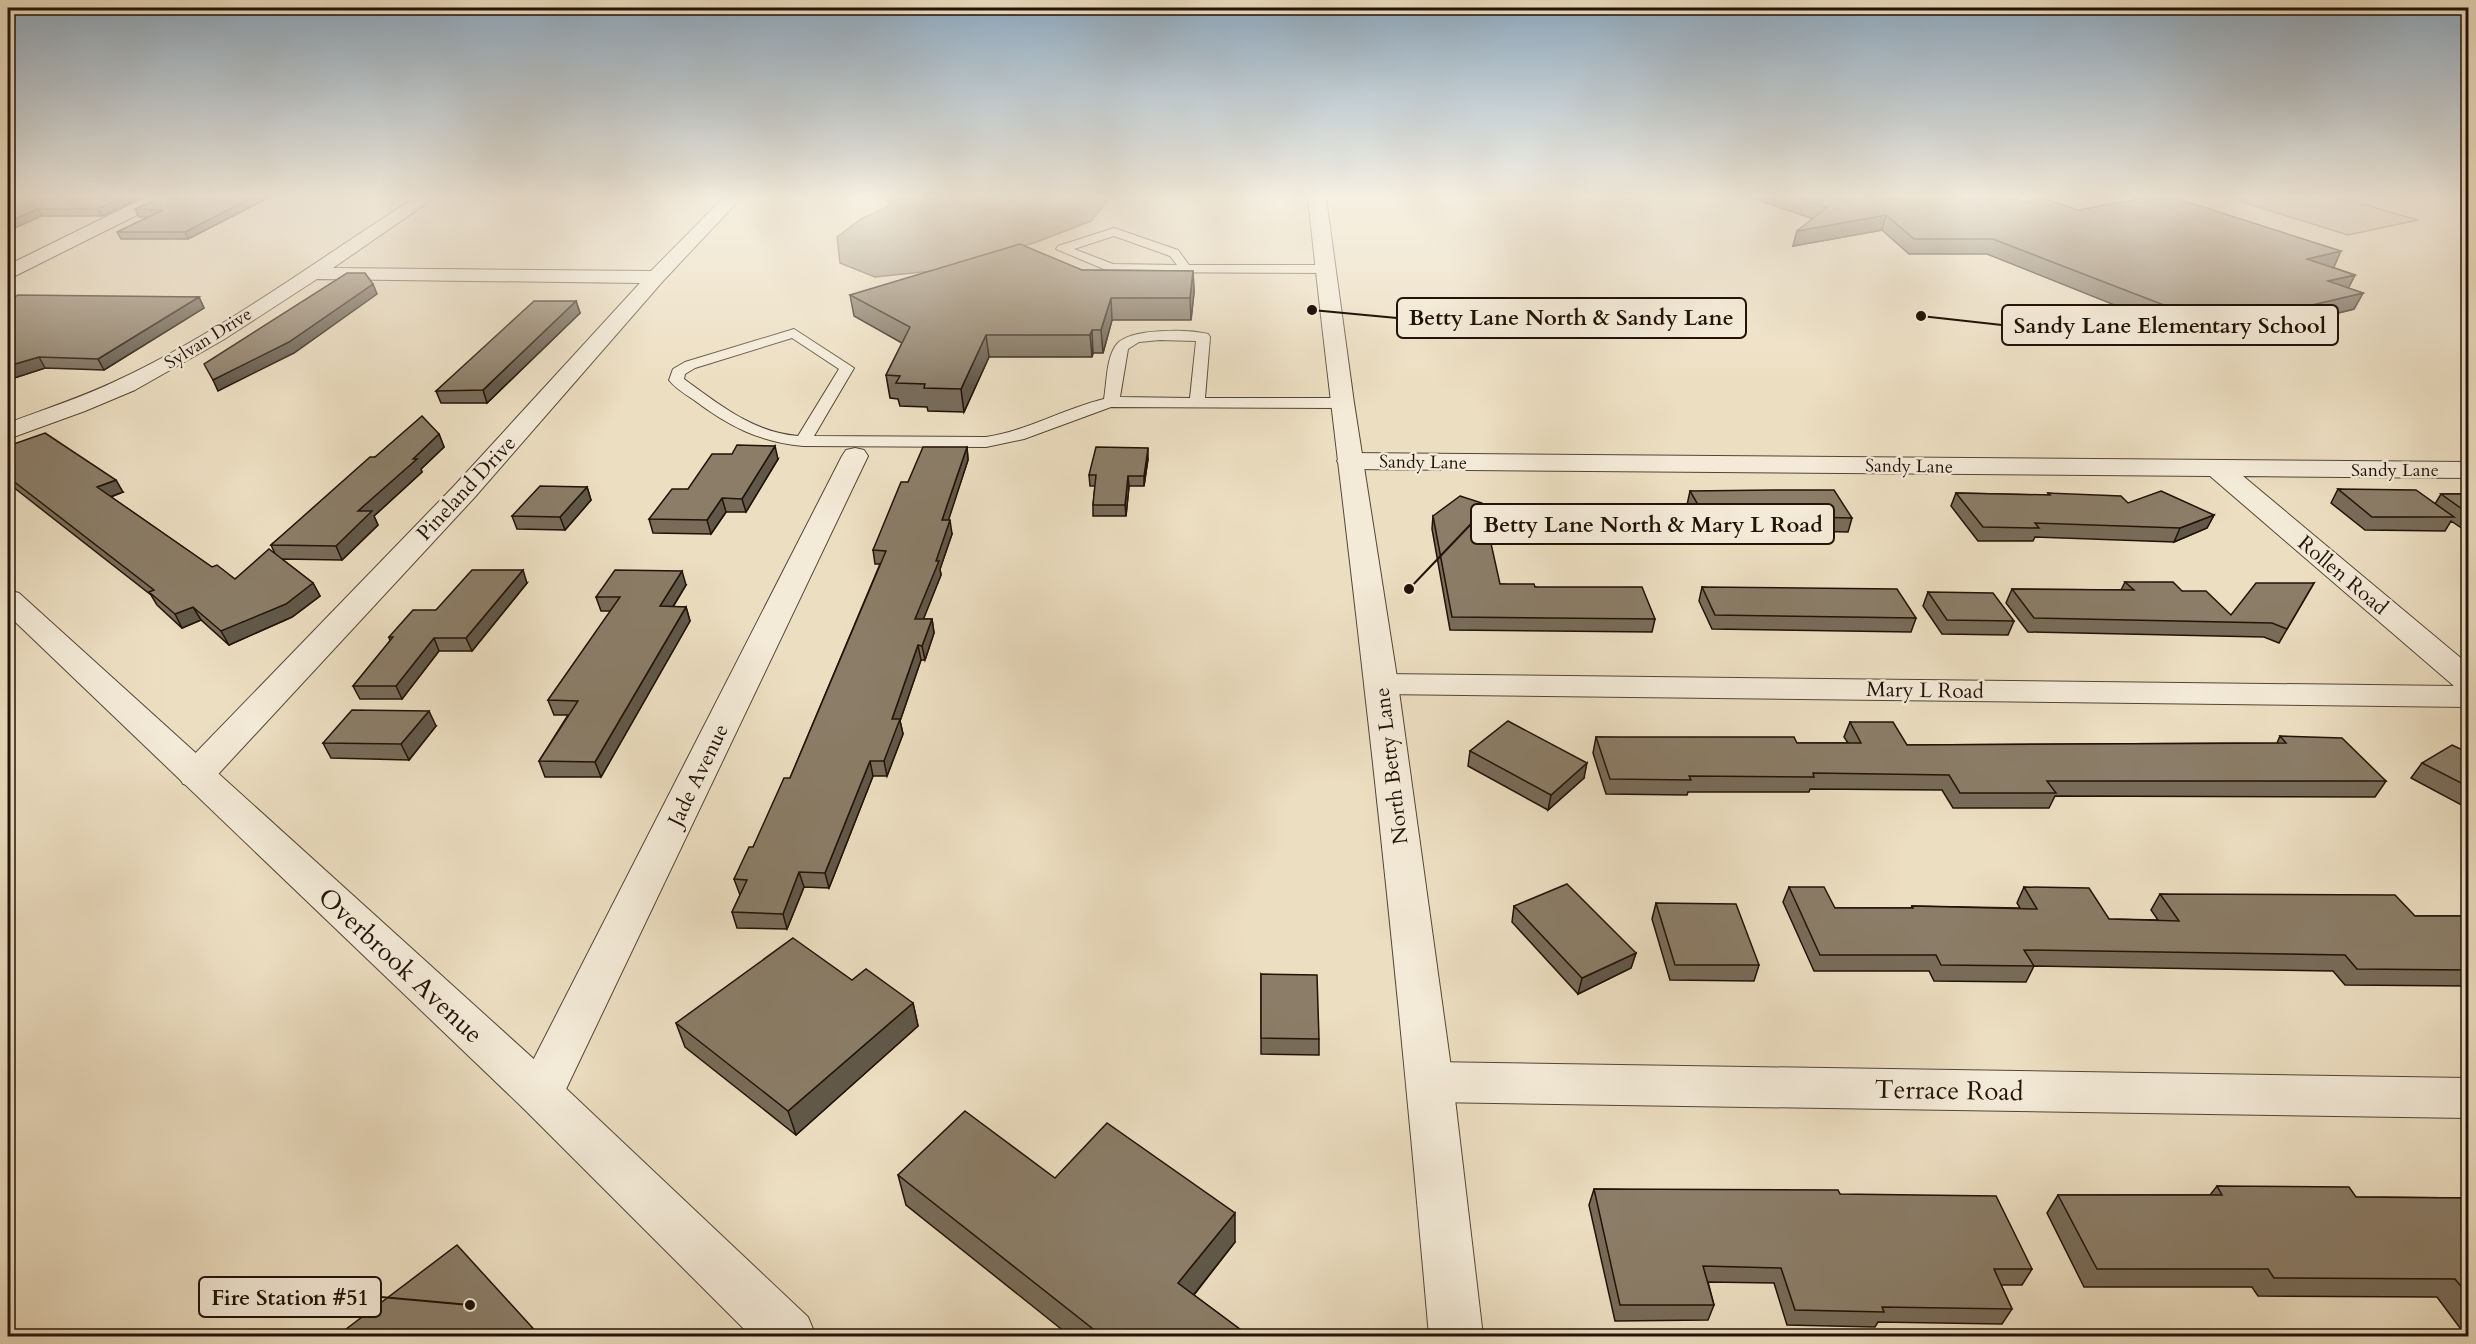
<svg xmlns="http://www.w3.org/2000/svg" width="2476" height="1344" viewBox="0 0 2476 1344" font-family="Cardo,serif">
<rect width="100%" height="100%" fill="#ecdec1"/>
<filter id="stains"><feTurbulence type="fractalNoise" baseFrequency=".00333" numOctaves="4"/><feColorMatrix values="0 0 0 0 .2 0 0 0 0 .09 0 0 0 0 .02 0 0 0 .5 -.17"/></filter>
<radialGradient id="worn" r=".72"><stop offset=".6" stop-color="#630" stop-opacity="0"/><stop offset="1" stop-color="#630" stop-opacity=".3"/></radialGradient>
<path fill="#cabba2" stroke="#766755" stroke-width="1.5" d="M2229 198H2341L2418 220 2348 235Z"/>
<path fill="#a79982" stroke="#726351" stroke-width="1.5" d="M891 198H1101L1107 201 1091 221 1034 243 932 271 875 277 840 263 837 237 861 219 887 207Z"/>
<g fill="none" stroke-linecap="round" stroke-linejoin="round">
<g stroke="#544636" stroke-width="2">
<path id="service" d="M1114 228 1178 250 1189 265H1327L1333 269 1327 273 1111 272 1056 249 1058 246ZM1114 236 1170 256 1177 265 1113 264 1074 249Z
M794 329 854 368 814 436 986 437C1027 431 1063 409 1104 399 1107 383 1106 357 1117 344 1130 328 1189 329 1208 334L1210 337 1205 398H1342L1350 403 1342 408 1111 407 1024 439 986 447 803 446C760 442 728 426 694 400 685 394 675 388 669 380L673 369 685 362ZM792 338 839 369 798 436C752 432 720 405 684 379L685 374 695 368ZM1160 340 1196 341 1190 398 1120 397 1128 349 1139 342Z"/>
</g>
<g stroke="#544636" stroke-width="2">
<path id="minor" d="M414 198H434L333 268 651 271 723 198H741L663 281 474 498 209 784 196 787 183 784 178 775 183 766 454 486 640 283 317 279 223 340 135 390 85 411 8 439V423C45 409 83 397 118 380 223 331 317 260 414 198Z
M855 448 864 450 868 456 557 1108 540 1114 523 1108 517 1094 523 1080 842 456 846 450Z
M1350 453 2468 462V478L2243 476 2468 664V707L1381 694 1369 691 1364 684 1369 677 1381 674 2454 686 2210 476 1350 469 1341 467 1337 461 1341 455Z
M1430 1062 2468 1078V1118L1430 1102 1414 1096 1407 1082 1414 1068Z"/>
</g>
<g stroke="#544636" stroke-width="2">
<path id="tertiary" d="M1308 198H1326L1354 403 1398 684 1453 1082 1483 1336H1429C1410 1118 1389 901 1364 684 1346 522 1325 360 1308 198Z
M8 590 19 593 557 1080 808 1317 816 1336H751L523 1108 8 615Z"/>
</g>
<g stroke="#221308" stroke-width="2">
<path id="secondary" d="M144 198H166L163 202 15 276 8 278V265Z"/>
</g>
<use href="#service" fill="#f3ead7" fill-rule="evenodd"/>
<use href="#minor" fill="#f3ead7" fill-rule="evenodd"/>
<use href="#tertiary" fill="#f3ead7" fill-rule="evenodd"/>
<use href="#secondary" fill="#f3ead7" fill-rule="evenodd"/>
</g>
<path fill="#786c59" stroke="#221308" stroke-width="1.5" d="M8 198H140L102 216H42Z
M268 198 188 239H121L117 232 148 217H139L135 209Z
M1753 198H2008L2029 202 2078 210 2334 267H2332L2355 275 2348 288 2363 293 2354 309 2278 328 2263 323 2244 327 2239 325 2192 336 1987 254H1909L1882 230 1793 246 1797 231 1813 219Z
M1082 270 1193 271 1194 292 1191 320H1112L1103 353H1093L1092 357H989L964 412 928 411 927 407 900 406 898 399 890 398 886 375 902 343 854 316 850 295Z
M199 297 204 308 104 370 45 368 8 380V300Z
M576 301 580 313 487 403H441L436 391Z
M439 434 444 447 421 469 422 472 374 516 378 525 342 560 282 559 313 583 320 596 292 617 229 645 201 620 182 628 157 605 151 595 8 483V446L123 492 111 497 212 567 235 579 275 554 271 545 375 457Z
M967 447 968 460 948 520 952 534 940 569 941 575 923 619H932L934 633 925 660H921L900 721 903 734 887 776H873L829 888 804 887 787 929 737 928 732 912 740 895 734 879 753 847 790 778 880 564H875L873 550 908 482Z
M778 459 746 512H726L711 534 653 533 649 519Z
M1148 459 1144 486H1129L1126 516H1093V505L1095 486H1090L1089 475Z
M587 487 591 500 565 530 517 529 512 516Z
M2338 489 2435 504 2441 494H2469V533L2451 521 2445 531 2365 530 2331 503Z
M1690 491 1852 518 1848 532 1770 530 1767 542 1708 543 1687 505Z
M1956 493 2048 495V493L2214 515 2207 528 2174 542 2035 537 2033 541H1978L1951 506Z
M1433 516 1500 584 1535 587 1655 619 1652 632 1450 630 1432 529Z
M2125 582 2182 591 2231 615 2314 583 2279 643 2264 637 2028 632 2006 603 2012 589 2121 590Z
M527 583 472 651H439L402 699H360L353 686 390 641 389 637 436 610Z
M686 585 673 607H686L690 621 601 777H545L539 761 568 715H554L548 700 611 611H601L596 597Z
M1702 587 1916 618 1911 632 1712 629 1699 601Z
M1928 592 2014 621 2008 635 1942 634 1923 606Z
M1850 722 1907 745 2277 743 2280 736 2386 781 2375 797 2055 796 2049 808H1953L1942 790 1810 789 1809 792H1688L1687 795 1606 794 1593 753 1596 737 1797 743H1848L1844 737Z
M436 726 409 760 331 758 323 743Z
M1470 751 1584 778 1548 810 1468 766Z
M2469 753V809L2411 778 2422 763Z
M1789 887 1835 908H1911L1912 906 2020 908 2017 903 2024 887 2109 919 2158 920 2151 910 2160 894 2415 916H2469V986L2345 985 2333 971 2034 966 2026 982 1934 981 1929 971H1814L1783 902Z
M1656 903 1759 965 1754 981 1670 980 1652 919Z
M1514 906 1636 953 1631 968 1578 994 1512 922Z
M1261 974 1319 1039V1055L1261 1054Z
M852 980 913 1003 918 1026 796 1135 685 1047 676 1023Z
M898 1175 1055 1178 1235 1242 1194 1295 1249 1336H1070L906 1205Z
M2217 1186 2356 1197 2469 1198V1336H2466L2437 1297 2258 1296 2252 1287H2084L2047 1213 2058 1195H2210Z
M1594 1189 1840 1194 2032 1269 2022 1285H2001L2012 1309 2002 1324 1878 1322 1875 1327 1787 1325 1774 1283 1708 1282 1714 1305 1708 1320 1615 1321 1589 1205Z"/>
<path fill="#615849" stroke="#221308" stroke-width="1.5" d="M122 198H140L102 216 98 209Z
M251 198H268L188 239 185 232Z
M38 209 42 216 8 231V222Z
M1886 215 1882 230 1793 246 1797 231Z
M2341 251 2334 267 2299 275 2307 259Z
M1193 271 1194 292 1191 320 1190 298Z
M2355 275 2347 291 2328 281Z
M373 284 377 294 294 353 218 391 213 380Z
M2363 293 2354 309 2278 328 2286 311Z
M199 297 204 308 104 370 98 359Z
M1111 298 1112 320 1103 353 1101 330Z
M576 301 580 313 487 403 483 390Z
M2271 306 2263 323 2244 327 2252 311Z
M2247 309 2239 325 2192 336 2200 319Z
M1092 330 1093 353 1092 357 1090 335Z
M986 335 989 357 964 412 961 389Z
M39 357 45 368 8 380V366Z
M439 434 444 447 421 469 422 472 374 516 378 525 342 560 336 546 358 511Z
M775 446 778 459 746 512 742 499Z
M967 447 968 460 944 534 942 520Z
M1148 448V459L1144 486V476Z
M1128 476 1129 486 1126 516 1125 505Z
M116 480 123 492 104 499 97 487Z
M587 487 591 500 565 530 560 517Z
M722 498 726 512 711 534 707 520Z
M2214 515 2207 528 2174 542 2180 528Z
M950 520 952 534 940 569 941 575 918 633 915 619Z
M523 570 527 583 472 651 466 638Z
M682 571 686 585 664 621 660 606Z
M313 583 320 596 292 617 229 645 221 631Z
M193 607 201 620 182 628 175 614Z
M686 607 690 621 601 777 595 762Z
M932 619 934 633 925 660 922 646Z
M434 638 439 651 402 699 396 686Z
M918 645 921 660 900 721 903 734 887 776 884 761 892 719Z
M429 711 436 726 409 760 401 744Z
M870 761 873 776 829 888 825 873Z
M1587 763 1584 778 1548 810 1551 795Z
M799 872 804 887 787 929 783 914Z
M1636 953 1631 968 1578 994 1582 978Z
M913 1003 918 1026 796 1135 788 1111Z
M1235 1213V1242L1180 1312 1178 1283Z"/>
<path fill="#8b7d68" stroke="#221308" stroke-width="1.5" d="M8 198H122L98 209H38L8 222Z
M159 198H251L185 232H117L163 210 135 209Z
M1798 198H2008L2029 202 2042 198 2078 210 2145 198H2175L2341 251 2307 259 2355 275 2328 281 2363 293 2286 311 2271 306 2252 311 2247 309 2200 319 1993 239H1914L1886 215 1797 231 1827 207Z
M1020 244 1082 270 1193 271 1190 298H1111L1101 330H1092L1090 335H986L961 389 924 388 925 384 896 383 900 376 886 375 910 327 850 295Z
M347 273H365L373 284 289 342 213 380 204 364Z
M18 295 199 297 98 359 39 357 8 366V300Z
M534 301H576L483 390 436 391Z
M422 416 439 434 413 459H417L358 511H372L336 546 271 545 370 457H375Z
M45 433 116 480 97 487 212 567 217 565 235 579 269 549 313 583 286 604 221 631 193 607 175 614 149 592 154 590 8 477V469L14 466 8 463V446Z
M737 445 775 446 742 499 722 498 707 520 649 519 672 489H688L712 454H732Z
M923 447H967L942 520H950L936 561H939L915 619H932L922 646 918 645 892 719H900L884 761H870L825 873 799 872 783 914 732 912 747 880 734 879 749 847H753L784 778H790L886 551 873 550 901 482H908Z
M1096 447 1148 448 1144 476H1128L1125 505H1093L1096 475H1089Z
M540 486 587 487 560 517 512 516Z
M2338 489 2416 490 2454 517H2372Z
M1774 490H1834L1852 518 1763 516 1770 528 1712 529 1690 491Z
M2161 491 2214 515 2180 528 2035 523 2039 528 1983 527 1956 493 2050 495 2048 493 2121 496 2128 503Z
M2441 494H2469V514Z
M1460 496 1482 503 1500 584H1534L1535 587H1642L1655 619 1452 617 1433 516Z
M472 570H523L466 638H434L396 686H353L393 637H389L413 610H436Z
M615 570 682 571 660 606 686 607 595 762 539 761 578 701 548 700 620 597H596Z
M2125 582H2173L2182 591H2206L2231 615 2256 583H2314L2287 629 2272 623 2034 618 2012 589 2134 590Z
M1702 587 1897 589 1916 618 1715 615Z
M1928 592 1993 593 2014 621 1947 620Z
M352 710 429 711 401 744 323 743Z
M1508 721 1587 763 1551 795 1470 751Z
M1850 722H1893L1907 745 2286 743 2280 736 2342 738 2386 781H2047L2056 793H1960L1949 775 1813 773 1814 777 1689 776 1691 780 1610 779 1596 737H1794L1797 743H1861Z
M2452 745 2469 753V787L2422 763Z
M1567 884 1636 953 1582 978 1514 906Z
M1789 887H1824L1835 908H1913L1912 906 2037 909 2024 887 2089 888 2109 919 2179 921 2160 894 2395 895 2415 916H2469V970L2357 969 2345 955 2024 950 2034 966 1941 965 1936 955H1820Z
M1656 903 1736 904 1759 965H1675Z
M793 938 852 980 866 969 913 1003 788 1111 676 1023Z
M1261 974 1317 975 1319 1039 1261 1038Z
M965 1111 1055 1178 1107 1123 1235 1213 1178 1283 1249 1336H1102L898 1175Z
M2217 1186 2349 1187 2356 1197 2469 1198V1296L2455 1279 2274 1278 2268 1269H2097L2058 1195H2222Z
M1594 1189 1838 1190 1840 1194 1996 1196 2032 1269H1994L2012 1309 1882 1307 1884 1312 1795 1310 1781 1268 1703 1266 1714 1305H1620Z
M457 1245 540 1336H337Z"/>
<linearGradient id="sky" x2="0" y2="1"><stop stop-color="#8ea9bf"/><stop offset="0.51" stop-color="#f6f0e3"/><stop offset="1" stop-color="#f6f0e3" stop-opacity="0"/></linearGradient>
<rect width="2476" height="386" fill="url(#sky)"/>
<g text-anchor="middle" stroke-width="5" stroke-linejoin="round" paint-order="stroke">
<g font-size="18" fill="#221308" stroke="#f3ead7">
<text transform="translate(208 338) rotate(-32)" y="6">Sylvan Drive</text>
<text transform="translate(1423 462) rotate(1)" y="6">Sandy Lane</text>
<text transform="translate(1909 466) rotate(1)" y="6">Sandy Lane</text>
<text x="2395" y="476">Sandy Lane</text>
</g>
<g font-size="21" fill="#221308" stroke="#f3ead7">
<text transform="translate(466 488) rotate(-47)" y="7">Pineland Drive</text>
<text transform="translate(2343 575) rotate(40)" y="7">Rollen Road</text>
<text transform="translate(1925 690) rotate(1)" y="7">Mary L Road</text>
<text transform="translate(1391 766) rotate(-97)" y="7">North Betty Lane</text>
<text transform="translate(698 775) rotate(-64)" y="7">Jade Avenue</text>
</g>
<g font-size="26" fill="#221308" stroke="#f3ead7">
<text transform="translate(401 965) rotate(43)" y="9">Overbrook Avenue</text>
<text transform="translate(1949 1090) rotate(1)" y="9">Terrace Road</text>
</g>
</g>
<path fill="none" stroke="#221308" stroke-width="2" d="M1312 310L1397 318M1921 316L2002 325M1409 589L1471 524M470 1305L381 1297"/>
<g fill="#221308" stroke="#f3ead7" stroke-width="2">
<circle cx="1312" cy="310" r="6"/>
<circle cx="1921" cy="316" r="6"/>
<circle cx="1409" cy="589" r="6"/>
<circle cx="470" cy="1305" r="6"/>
</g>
<g fill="#f3ead7" stroke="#221308" stroke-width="2">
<rect x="1397" y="298" width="349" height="40" rx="6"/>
<rect x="2002" y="305" width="336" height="40" rx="6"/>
<rect x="1471" y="504" width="363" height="40" rx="6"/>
<rect x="199" y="1277" width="182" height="40" rx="6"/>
</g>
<g font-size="22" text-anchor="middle" font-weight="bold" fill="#221308">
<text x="1571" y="325">Betty Lane North &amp; Sandy Lane</text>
<text x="2170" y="333">Sandy Lane Elementary School</text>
<text x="1653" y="532">Betty Lane North &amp; Mary L Road</text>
<text x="290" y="1305">Fire Station #51</text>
</g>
<rect width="2476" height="1344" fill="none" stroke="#ecdec1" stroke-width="30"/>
<rect x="9" y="9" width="2458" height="1326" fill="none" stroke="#221308" stroke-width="3"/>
<rect x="15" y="15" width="2446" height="1314" fill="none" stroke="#221308" stroke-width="1.5"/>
<rect width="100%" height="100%" filter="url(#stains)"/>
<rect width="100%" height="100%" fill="url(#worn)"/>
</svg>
